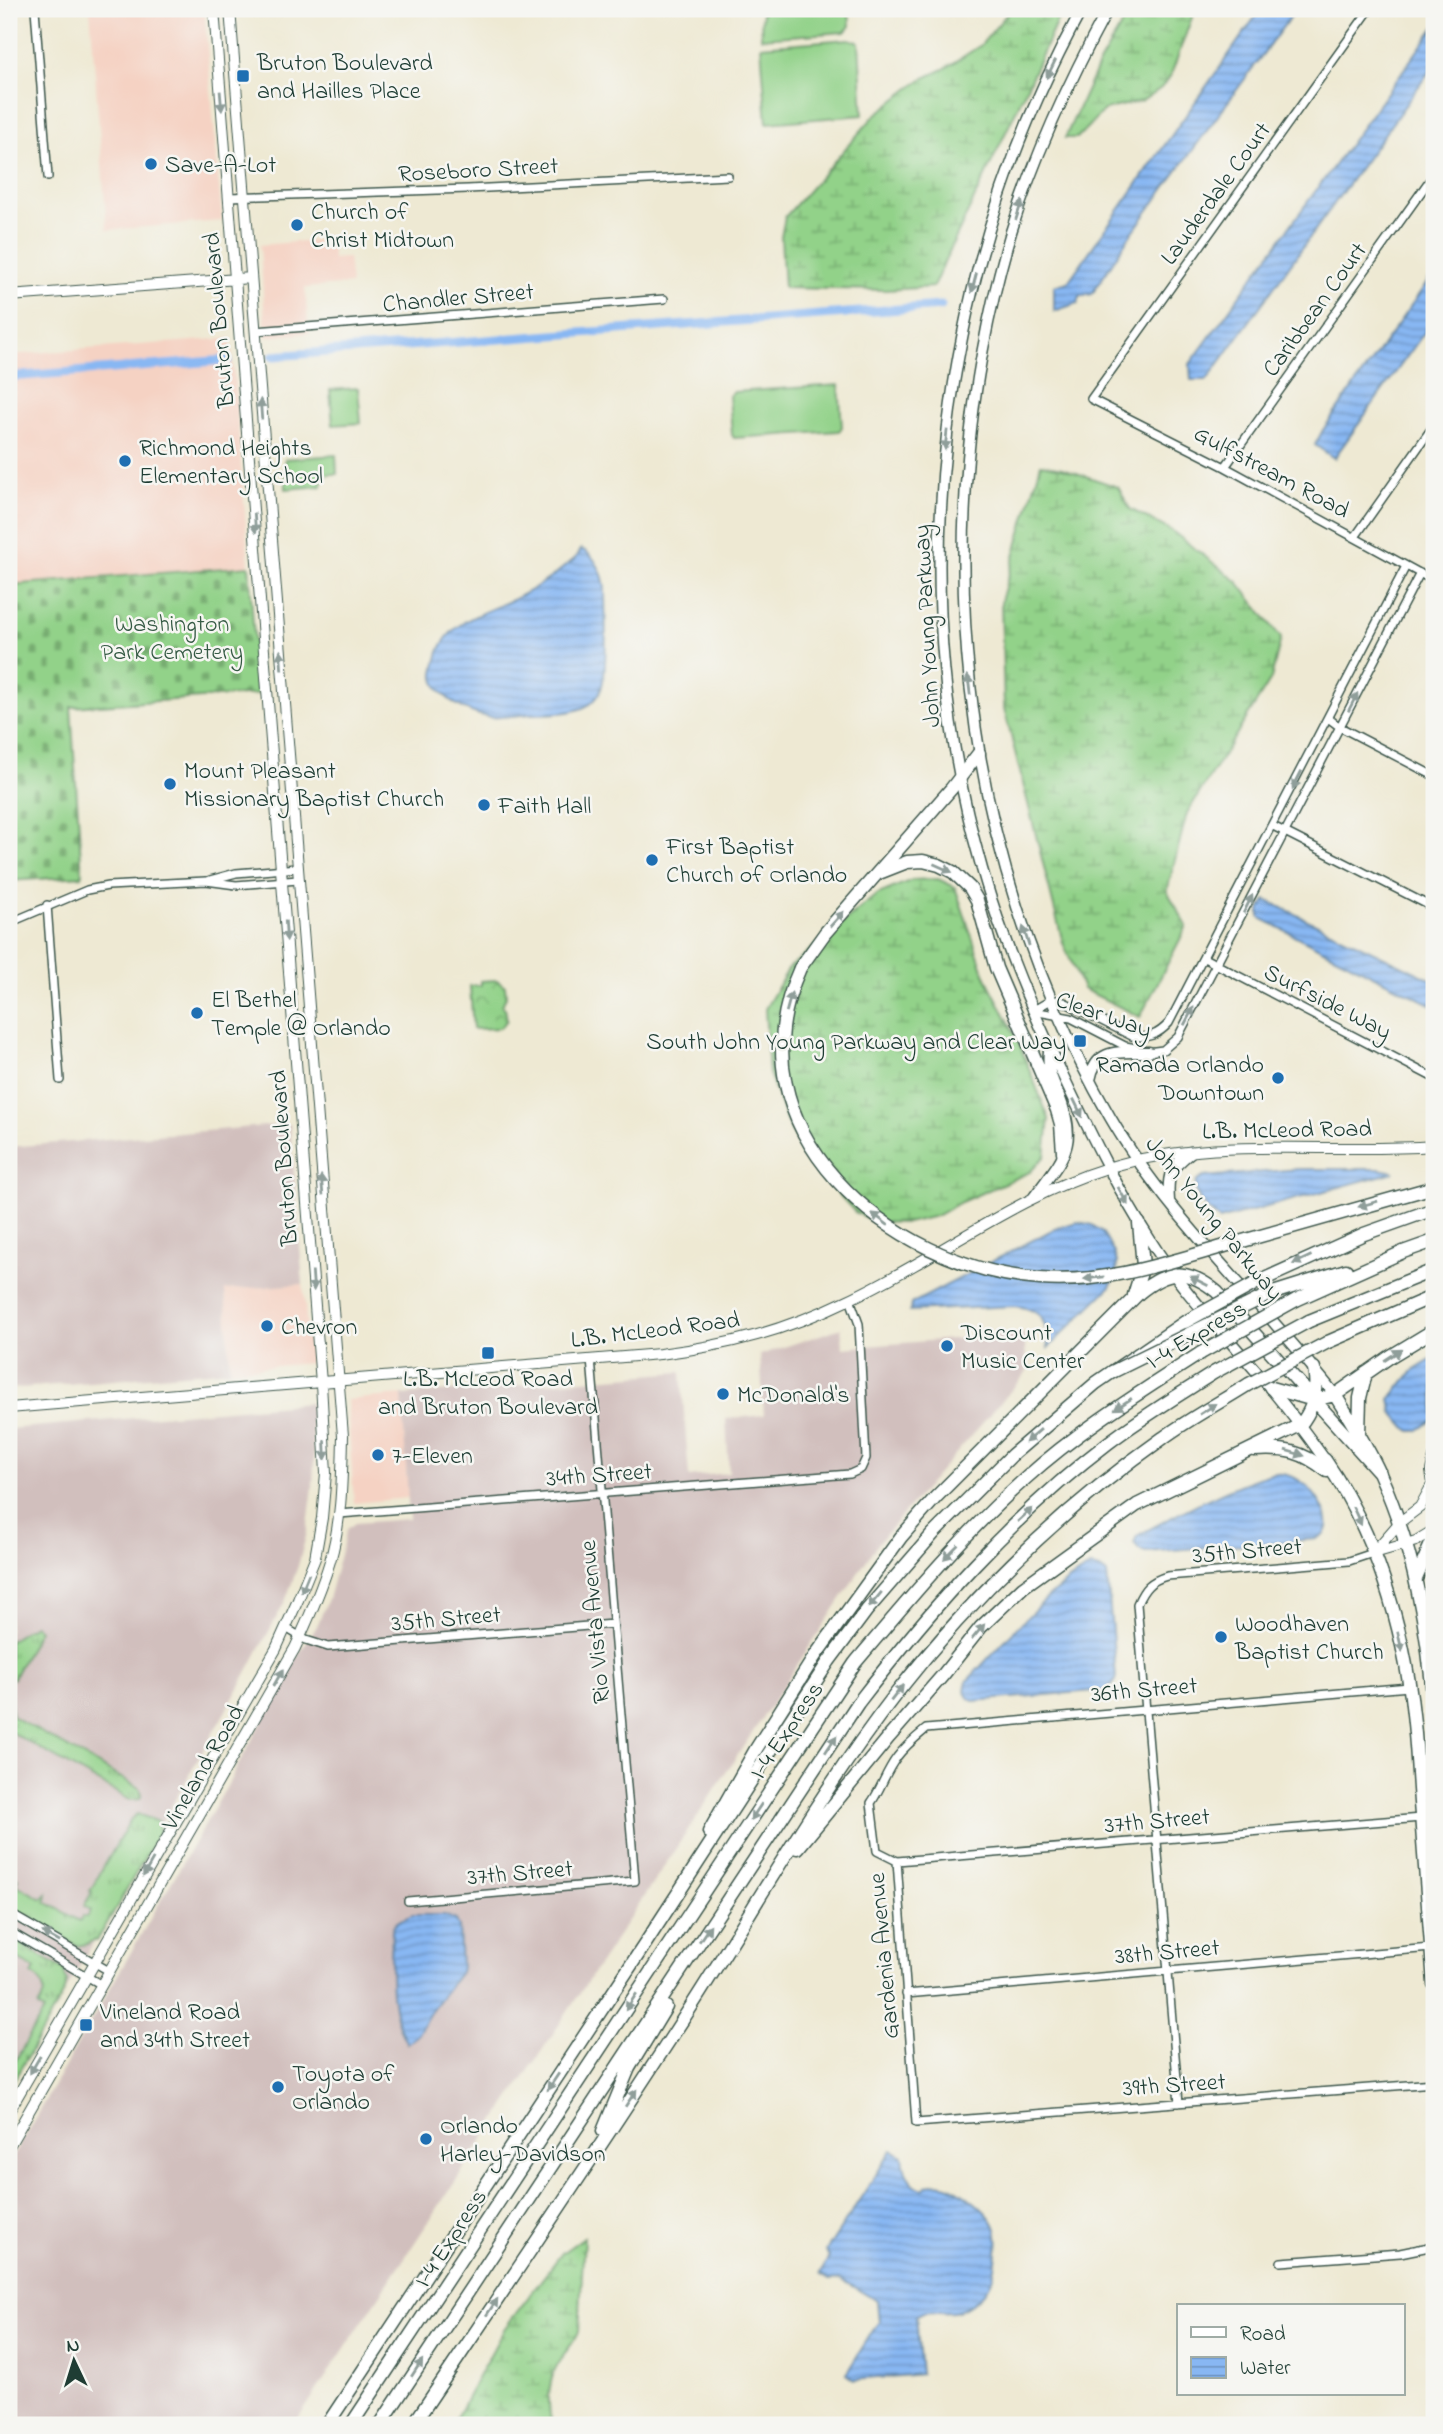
<svg xmlns="http://www.w3.org/2000/svg" width="1443" height="2434" viewBox="0 0 1443 2434" font-family="'Indie Flower',sans-serif">
<defs>
<pattern id="grass-tufts" width="24" height="20" patternUnits="userSpaceOnUse" patternTransform="scale(1.75)"><rect width="24" height="20" fill="#92d289"/><path d="M3 7l-1-3M5 7V3M7 7l1-3M15 17l-1-3M17 17v-4M19 17l1-3" fill="none" stroke="#77ac71"/></pattern>
<pattern id="wetland-marsh" width="20" height="14" patternUnits="userSpaceOnUse" patternTransform="scale(1.75)"><rect width="20" height="14" fill="#92d289"/><path d="M1 5h8M5 5V1M11 12h8M15 12V8" fill="none" stroke="#77ac71"/></pattern>
<pattern id="cemetery-stones" width="16" height="16" patternUnits="userSpaceOnUse" patternTransform="scale(1.75)"><rect width="16" height="16" fill="#92d289"/><path d="M2 7V4a2 2 0 0 1 4 0v3zM10 15v-3a2 2 0 0 1 4 0v3z" fill="#77ac71"/></pattern>
<pattern id="park-crowns" width="20" height="18" patternUnits="userSpaceOnUse" patternTransform="scale(1.75)"><rect width="20" height="18" fill="#92d289"/><path d="M2 6a3 3 0 1 1 6 0M12 15a3 3 0 1 1 6 0" fill="none" stroke="#77ac71"/></pattern>
<pattern id="water-rules" width="6" height="5" patternUnits="userSpaceOnUse" patternTransform="scale(1.75)"><rect width="6" height="5" fill="#88b7f3"/><path d="M0 2.5h6" fill="none" stroke="#6f96c6"/></pattern>
</defs>
<rect width="100%" height="100%" fill="#f6f6f2"/>
<filter id="ink" filterUnits="userSpaceOnUse"><feTurbulence type="fractalNoise" baseFrequency=".0143" numOctaves="2"/><feDisplacementMap in="SourceGraphic" scale="14" xChannelSelector="R" yChannelSelector="G"/><feConvolveMatrix kernelMatrix="1 2 1 2 8 2 1 2 1" color-interpolation-filters="sRGB"/></filter>
<filter id="wash" filterUnits="userSpaceOnUse"><feTurbulence type="fractalNoise" baseFrequency=".00686" numOctaves="4" result="noise"/><feDisplacementMap in="SourceGraphic" scale="28" xChannelSelector="R" yChannelSelector="G"/><feGaussianBlur stdDeviation="1.57" result="paint"/><feColorMatrix in="noise" values="0 0 0 0 0 0 0 0 0 0 0 0 0 0 0 0 0 1.4 0 .05"/><feComposite in="paint" operator="in"/></filter>
<g filter="url(#wash)">
<rect width="100%" height="100%" fill="#eee9d3"/>
<path fill="#f5d2c3" d="M90 9H204L222 221 107 230Z
M331 239 333 259 348 258 351 284 305 288 309 333 266 337 260 245Z
M231 338 249 566 9 585V355Z
M303 1284 310 1363 230 1370 225 1290Z
M402 1395 408 1498 354 1503 347 1400Z"/>
<path fill="#d1bfbd" d="M290 1124 303 1284 225 1290 230 1370 9 1389V1147Z
M841 1328 843 1348 1024 1333 1027 1372 878 1543 294 2425H9V2163L226 1788 295 1660 317 1626 328 1599 347 1529 355 1523 409 1519 402 1395 681 1372 689 1477 729 1473 726 1419 764 1415 760 1355Z
M310 1403 314 1460 313 1487 307 1532 298 1566 286 1599 240 1686 9 2090V1429Z"/>
<path fill="url(#grass-tufts)" stroke="#58885e" stroke-width="2" d="M34 1625 39 1630 13 1679H9V1641Z
M9 1685 12 1716 139 1788 142 1793 140 1799 130 1800 9 1731Z
M137 1814 159 1822V1833L97 1941 94 1940 87 1944 77 1946 9 1906V1880L11 1881 15 1876 18 1879 15 1884 42 1899 47 1894 46 1902 80 1921 83 1916 87 1917 91 1910 84 1906 92 1892 90 1891 131 1819Z
M9 1937 63 1969 66 1971 64 1973 67 1981 65 1991 9 2089V2072L44 2011 38 2007C47 1994 46 1983 32 1975L35 1969 9 1954Z"/>
<path fill="url(#wetland-marsh)" stroke="#58885e" stroke-width="2" d="M1011 9H1062C1022 103 975 194 933 287L886 290 784 288 781 237 785 217 875 115 922 79 944 69 981 45Z
M1131 9H1195L1171 75 1161 88 1142 101 1104 110 1077 138H1065L1098 65Z
M1041 464 1062 468 1118 487 1130 509 1172 531 1238 582 1281 638 1271 679 1187 813 1167 891 1187 926 1140 1017 1083 989 1063 943 1004 708 1001 601Z
M938 879 955 887 986 978 1016 1036 1049 1119 1045 1156 1030 1172 961 1202 936 1216 907 1223 874 1222 855 1212 819 1173 800 1148 787 1122 769 1073 765 1009 789 968 876 895 912 880Z
M584 2237 579 2331C576 2340 570 2346 564 2354 548 2375 546 2401 552 2425H452L504 2329 562 2253Z"/>
<path fill="url(#cemetery-stones)" stroke="#58885e" stroke-width="2" d="M249 566 258 694 71 707 82 876 9 881V585Z"/>
<path fill="url(#park-crowns)" stroke="#58885e" stroke-width="2" d="M497 980 505 986 506 996 502 1006 505 1008 507 1020 500 1028 473 1029 470 986 481 985V981Z"/>
<path fill="#92d289" stroke="#58885e" stroke-width="2" d="M762 9H849L850 26 845 32 761 38Z
M849 39 859 42 863 115 767 123 761 46Z
M839 385 842 427 839 431 734 438 732 435 729 396 733 392Z
M358 388 361 423 333 425 330 390Z
M336 455 337 474H328L322 480V486L286 489 285 459Z"/>
<path fill="url(#water-rules)" stroke="#547a94" stroke-width="2" d="M1261 9H1296L1129 237 1092 294 1080 296 1078 303 1054 311V286L1068 282Z
M1434 28V65L1207 380H1191L1190 364Z
M1434 273V319L1334 458 1315 445 1323 430Z
M581 549C595 555 604 574 605 589 605 613 609 675 599 694 587 716 552 713 531 714 517 715 502 718 488 717 470 714 438 698 434 678 433 671 437 659 439 652 450 620 486 613 514 599 532 590 548 581 563 568 571 561 577 560 581 549Z
M1266 900 1434 981V1006L1260 918V909Z
M1299 1169H1379L1394 1172 1219 1220C1209 1209 1191 1197 1197 1181L1204 1177Z
M1077 1222 1092 1225 1102 1232 1113 1251 1117 1262 1116 1276 1109 1288 1048 1348C1047 1322 1043 1309 1015 1306L910 1311 911 1304 1054 1229Z
M1434 1358V1419L1417 1431H1409L1393 1413 1390 1399 1413 1371Z
M1274 1473C1283 1474 1292 1475 1300 1481 1312 1488 1330 1513 1327 1527 1326 1534 1321 1536 1316 1539L1145 1552 1139 1550 1134 1543 1137 1536C1181 1512 1226 1487 1274 1473Z
M1091 1567 1100 1569 1107 1574 1116 1677 1113 1685 1105 1690 973 1701C964 1696 964 1691 967 1681 998 1649 1052 1584 1091 1567Z
M412 1915H444L456 1920 459 1927 461 1967 460 1972 432 2009 417 2035 407 2044C387 2010 391 1968 392 1930 396 1919 403 1920 412 1915Z
M892 2150 903 2156C904 2170 908 2184 923 2189 929 2184 935 2182 943 2184 957 2186 988 2211 994 2224 1001 2237 996 2276 988 2287 983 2296 968 2308 958 2311 944 2316 928 2306 916 2316L921 2374 854 2380 846 2374 879 2321 877 2301 840 2279 829 2280 821 2273 829 2257 826 2251Z"/>
<g fill="none" stroke-linecap="round" stroke-linejoin="round">
<path stroke="#88b7f3" stroke-width="9" d="M273 356 941 306
M9 377 228 360"/>
</g>
</g>
<g filter="url(#ink)">
<g fill="none" stroke-linecap="round" stroke-linejoin="round">
<g stroke="#3e574c" stroke-width="10">
<path id="street" d="M35 9 48 177
M1370 9 1091 399 1225 467 1434 581
M229 197 468 189 728 176
M255 331 664 299
M1225 467 1434 174
M1355 537 1434 425
M1328 718 1340 727 1434 776
M1273 826 1434 908
M210 880 236 873 297 868
M47 905 60 1080
M9 923 87 890 108 886 206 881 236 885 298 880
M1204 958 1434 1078
M1032 1011 1051 1000 1064 1002 1132 1036C1148 1039 1158 1035 1169 1023L1406 566
M1033 1011 1071 1018 1125 1046 1136 1048
M1147 1052 1163 1050 1178 1037 1420 573
M339 1514 850 1474 861 1469 866 1458 859 1324 850 1299
M286 1628 306 1640 328 1647 613 1624
M897 1861 916 2123 1434 2083
M897 1861 877 1851 871 1803C881 1789 886 1771 897 1757 905 1746 915 1738 926 1729L1409 1687
M897 1861 1421 1818
M408 1901 635 1881 591 1359
M9 1913 109 1971
M9 1931 100 1984
M906 1994 1431 1948
M1179 2103 1137 1604C1144 1588 1150 1581 1167 1576L1349 1561 1373 1553
M1281 2262 1400 2253 1434 2246"/>
</g>
<g stroke="#3e574c" stroke-width="12">
<path id="secondary" d="M9 296 251 278
M9 1408 660 1354C730 1345 784 1331 848 1300 936 1259 1014 1197 1107 1168 1214 1135 1325 1154 1434 1146
M1434 1490 1431 1471 1434 1457
M1373 1553 1400 1522 1420 1507 1432 1485
M1374 1553 1416 1541 1434 1530
M9 2111 276 1649 298 1600 315 1558 322 1518 326 1473 321 1383 214 9
M9 2146 295 1648C308 1620 321 1591 330 1561 342 1521 342 1477 343 1436L230 9"/>
</g>
<g stroke="#3e574c" stroke-width="13">
<path id="primary" d="M1082 9C939 269 900 582 982 869 1003 943 1033 1013 1066 1082 1092 1137 1119 1192 1152 1243 1186 1297 1232 1341 1272 1390 1291 1413 1308 1436 1325 1460
M1108 9C1069 81 1035 154 1011 232 924 526 956 851 1110 1117 1170 1221 1262 1301 1335 1395
M1090 1080C1096 1046 1121 1053 1149 1052
M1034 1197C1065 1155 1079 1145 1058 1093 1051 1076 1047 1069 1049 1051
M1169 1201C1167 1173 1170 1169 1191 1152"/>
</g>
<g stroke="#3e574c" stroke-width="15">
<path id="highway" d="M879 873 907 862 923 861 939 865 953 872 970 888 977 900 996 968 1057 1110 1061 1124 1063 1152
M800 968 825 933 951 789 979 753
M1232 1244 1434 1187
M1260 1281 1364 1234 1434 1209
M1270 1294 1346 1270
M1134 1295 1143 1266 1139 1223
M1296 1300 1403 1252 1434 1241
M1309 1321 1434 1270
M1328 1342 1434 1296
M1271 1388 1314 1400 1335 1395 1391 1356 1434 1330
M1335 1395C1351 1421 1368 1447 1380 1474 1414 1550 1428 1628 1434 1709
M1359 1434 1360 1398 1366 1373
M1254 1450C1286 1448 1302 1451 1327 1471
M1325 1460C1375 1532 1404 1627 1413 1714 1417 1747 1418 1781 1421 1815 1425 1871 1430 1928 1434 1984
M1416 1579 1434 1537
M1421 1818 1434 1835
M709 1832 756 1749 815 1656 901 1537 936 1497 1139 1293C1168 1269 1188 1268 1217 1292L1380 1473
M798 1848 889 1737 943 1675 981 1627 1023 1587 1137 1505 1300 1425C1314 1408 1318 1389 1314 1368
M603 2131 629 2068 666 2007
M327 2425 645 1944 829 1661 867 1610 933 1534 1012 1455 1096 1383 1185 1322
M351 2425 855 1663C909 1599 963 1534 1026 1478 1079 1430 1141 1392 1201 1353
M380 2425 858 1703C931 1608 1012 1516 1108 1443 1142 1417 1179 1395 1215 1372
M413 2425C501 2294 590 2163 676 2030 749 1919 813 1801 895 1695 971 1598 1062 1509 1163 1438 1190 1418 1221 1402 1249 1384"/>
</g>
<use href="#street" stroke="#fff" stroke-width="7"/>
<use href="#secondary" stroke="#fff" stroke-width="10"/>
<use href="#primary" stroke="#fff" stroke-width="10"/>
<use href="#highway" stroke="#fff" stroke-width="12"/>
<g stroke="#3e574c" stroke-width="15" stroke-linecap="butt">
<path id="highway-bridge" d="M800 968C727 1129 890 1268 1040 1279 1107 1284 1169 1262 1232 1244
M1185 1322 1260 1281
M1201 1353 1296 1300
M1112 1372 1270 1294
M1215 1372 1309 1321
M1249 1384 1328 1342"/>
</g>
<use href="#highway-bridge" stroke="#fff" stroke-width="12"/>
</g>
<defs><path id="oneway-solid" d="M-6-.8H1V-3.2L6.5 0L1 3.2V.8H-6Z" transform="scale(1.75)"/></defs>
<g fill="#8f9e9a">
<use href="#oneway-solid" transform="translate(1051 69) rotate(116)"/>
<use href="#oneway-solid" transform="translate(221 101) rotate(85)"/>
<use href="#oneway-solid" transform="translate(1019 210) rotate(-72)"/>
<use href="#oneway-solid" transform="translate(974 283) rotate(104)"/>
<use href="#oneway-solid" transform="translate(261 409) rotate(-94)"/>
<use href="#oneway-solid" transform="translate(946 440) rotate(96)"/>
<use href="#oneway-solid" transform="translate(255 523) rotate(86)"/>
<use href="#oneway-solid" transform="translate(281 660) rotate(-94)"/>
<use href="#oneway-solid" transform="translate(969 685) rotate(-97)"/>
<use href="#oneway-solid" transform="translate(1353 702) rotate(-63)"/>
<use href="#oneway-solid" transform="translate(1297 780) rotate(117)"/>
<use href="#oneway-solid" transform="translate(943 868) rotate(24)"/>
<use href="#oneway-solid" transform="translate(1248 904) rotate(-63)"/>
<use href="#oneway-solid" transform="translate(837 919) rotate(-48)"/>
<use href="#oneway-solid" transform="translate(286 931) rotate(86)"/>
<use href="#oneway-solid" transform="translate(1026 936) rotate(-108)"/>
<use href="#oneway-solid" transform="translate(789 1002) rotate(-75)"/>
<use href="#oneway-solid" transform="translate(1189 1016) rotate(-62)"/>
<use href="#oneway-solid" transform="translate(1078 1108) rotate(64)"/>
<use href="#oneway-solid" transform="translate(322 1185) rotate(-95)"/>
<use href="#oneway-solid" transform="translate(1123 1196) rotate(61)"/>
<use href="#oneway-solid" transform="translate(1368 1204) rotate(164)"/>
<use href="#oneway-solid" transform="translate(880 1219) rotate(-143)"/>
<use href="#oneway-solid" transform="translate(1302 1260) rotate(155)"/>
<use href="#oneway-solid" transform="translate(1094 1278) rotate(174)"/>
<use href="#oneway-solid" transform="translate(313 1281) rotate(86)"/>
<use href="#oneway-solid" transform="translate(1199 1281) rotate(-153)"/>
<use href="#oneway-solid" transform="translate(1393 1355) rotate(-33)"/>
<use href="#oneway-solid" transform="translate(1123 1404) rotate(147)"/>
<use href="#oneway-solid" transform="translate(1208 1409) rotate(-32)"/>
<use href="#oneway-solid" transform="translate(1033 1436) rotate(139)"/>
<use href="#oneway-solid" transform="translate(325 1450) rotate(87)"/>
<use href="#oneway-solid" transform="translate(1295 1453) rotate(16)"/>
<use href="#oneway-solid" transform="translate(1025 1515) rotate(-42)"/>
<use href="#oneway-solid" transform="translate(1357 1516) rotate(65)"/>
<use href="#oneway-solid" transform="translate(951 1552) rotate(135)"/>
<use href="#oneway-solid" transform="translate(305 1583) rotate(112)"/>
<use href="#oneway-solid" transform="translate(875 1600) rotate(130)"/>
<use href="#oneway-solid" transform="translate(978 1632) rotate(-50)"/>
<use href="#oneway-solid" transform="translate(1400 1642) rotate(77)"/>
<use href="#oneway-solid" transform="translate(278 1678) rotate(-60)"/>
<use href="#oneway-solid" transform="translate(897 1693) rotate(-52)"/>
<use href="#oneway-solid" transform="translate(831 1744) rotate(-56)"/>
<use href="#oneway-solid" transform="translate(756 1812) rotate(124)"/>
<use href="#oneway-solid" transform="translate(148 1868) rotate(120)"/>
<use href="#oneway-solid" transform="translate(705 1933) rotate(-56)"/>
<use href="#oneway-solid" transform="translate(51 1937) rotate(-150)"/>
<use href="#oneway-solid" transform="translate(631 2002) rotate(123)"/>
<use href="#oneway-solid" transform="translate(35 2065) rotate(120)"/>
<use href="#oneway-solid" transform="translate(553 2082) rotate(124)"/>
<use href="#oneway-solid" transform="translate(631 2098) rotate(-56)"/>
<use href="#oneway-solid" transform="translate(492 2307) rotate(-56)"/>
<use href="#oneway-solid" transform="translate(417 2368) rotate(-57)"/>
</g>
</g>
<g fill="#1f6fb2" stroke="#f6f6f2" stroke-width="2.5">
<rect x="236" y="69" width="14" height="14" rx="3.5"/>
<circle cx="151" cy="164" r="7"/>
<circle cx="297" cy="225" r="7"/>
<circle cx="125" cy="461" r="7"/>
<circle cx="170" cy="784" r="7"/>
<circle cx="484" cy="805" r="7"/>
<circle cx="652" cy="860" r="7"/>
<circle cx="197" cy="1013" r="7"/>
<rect x="1073" y="1034" width="14" height="14" rx="3.5"/>
<circle cx="1278" cy="1078" r="7"/>
<circle cx="267" cy="1326" r="7"/>
<circle cx="947" cy="1346" r="7"/>
<rect x="481" y="1346" width="14" height="14" rx="3.5"/>
<circle cx="723" cy="1394" r="7"/>
<circle cx="378" cy="1455" r="7"/>
<circle cx="1221" cy="1637" r="7"/>
<rect x="79" y="2018" width="14" height="14" rx="3.5"/>
<circle cx="278" cy="2087" r="7"/>
<circle cx="426" cy="2139" r="7"/>
</g>
<g text-anchor="middle" stroke-width="5" stroke-linejoin="round" paint-order="stroke">
<g font-size="24" fill="#1f3d34" stroke="#f6f6f2" text-anchor="start">
<text x="257" y="70">Bruton Boulevard<tspan x="257" dy="28">and Hailles Place</tspan></text>
<text x="165" y="172">Save-A-Lot</text>
<text x="311" y="219">Church of<tspan x="311" dy="28">Christ Midtown</tspan></text>
<text x="139" y="455">Richmond Heights<tspan x="139" dy="28">Elementary School</tspan></text>
<text x="184" y="778">Mount Pleasant<tspan x="184" dy="28">Missionary Baptist Church</tspan></text>
<text x="498" y="813">Faith Hall</text>
<text x="666" y="854">First Baptist<tspan x="666" dy="28">Church of Orlando</tspan></text>
<text x="211" y="1007">El Bethel<tspan x="211" dy="28">Temple @ Orlando</tspan></text>
<text x="1066" y="1049" text-anchor="end">South John Young Parkway and Clear Way</text>
<text x="1264" y="1072" text-anchor="end">Ramada Orlando<tspan x="1264" dy="28">Downtown</tspan></text>
<text x="281" y="1334">Chevron</text>
<text x="961" y="1340">Discount<tspan x="961" dy="28">Music Center</tspan></text>
<text x="488" y="1386" text-anchor="middle">L.B. McLeod Road<tspan x="488" dy="28">and Bruton Boulevard</tspan></text>
<text x="737" y="1402">McDonald's</text>
<text x="392" y="1463">7-Eleven</text>
<text x="1235" y="1631">Woodhaven<tspan x="1235" dy="28">Baptist Church</tspan></text>
<text x="100" y="2019">Vineland Road<tspan x="100" dy="28">and 34th Street</tspan></text>
<text x="292" y="2081">Toyota of<tspan x="292" dy="28">Orlando</tspan></text>
<text x="440" y="2133">Orlando<tspan x="440" dy="28">Harley-Davidson</tspan></text>
</g>
<g font-size="24" fill="#1f3d34" stroke="#f6f6f2">
<text transform="translate(478 169) rotate(-3)" y="8">Roseboro Street</text>
<text transform="translate(1215 193) rotate(-54)" y="8">Lauderdale Court</text>
<text transform="translate(458 297) rotate(-5)" y="8">Chandler Street</text>
<text transform="translate(1314 309) rotate(-54)" y="8">Caribbean Court</text>
<text transform="translate(218 320) rotate(-95)" y="8">Bruton Boulevard</text>
<text transform="translate(1272 471) rotate(28)" y="8">Gulfstream Road</text>
<text transform="translate(926 626) rotate(-93)" y="8">John Young Parkway</text>
<text transform="translate(1328 1001) rotate(27)" y="8">Surfside Way</text>
<text transform="translate(1104 1014) rotate(19)" y="8">Clear Way</text>
<text transform="translate(1287 1129) rotate(-1)" y="8">L.B. McLeod Road</text>
<text transform="translate(283 1158) rotate(-94)" y="8">Bruton Boulevard</text>
<text transform="translate(1215 1218) rotate(51)" y="8">John Young Parkway</text>
<text transform="translate(655 1329) rotate(-7)" y="8">L.B. McLeod Road</text>
<text transform="translate(1196 1334) rotate(-31)" y="8">I-4 Express</text>
<text transform="translate(599 1474) rotate(-4)" y="8">34th Street</text>
<text transform="translate(1247 1550) rotate(-5)" y="8">35th Street</text>
<text transform="translate(446 1618) rotate(-5)" y="8">35th Street</text>
<text transform="translate(594 1622) rotate(-95)" y="8">Rio Vista Avenue</text>
<text transform="translate(1144 1689) rotate(-5)" y="8">36th Street</text>
<text transform="translate(786 1730) rotate(-56)" y="8">I-4 Express</text>
<text transform="translate(202 1767) rotate(-60)" y="8">Vineland Road</text>
<text transform="translate(1157 1820) rotate(-5)" y="8">37th Street</text>
<text transform="translate(520 1872) rotate(-5)" y="8">37th Street</text>
<text transform="translate(1167 1951) rotate(-5)" y="8">38th Street</text>
<text transform="translate(883 1956) rotate(-95)" y="8">Gardenia Avenue</text>
<text transform="translate(1174 2084) rotate(-4)" y="8">39th Street</text>
<text transform="translate(450 2238) rotate(-57)" y="8">I-4 Express</text>
</g>
<g font-size="24" fill="#365b45" stroke="#f6f6f2">
<text x="172" y="631">Washington<tspan x="172" dy="28">Park Cemetery</tspan></text>
</g>
</g>
<rect width="1443" height="2434" fill="none" stroke="#f6f6f2" stroke-width="35"/>
<rect x="1177" y="2304" width="228" height="91" fill="#f6f6f2" stroke="#a0aca6" stroke-width="2"/>
<rect x="1191" y="2327" width="35" height="10" fill="#ffffff" stroke="#a0aca6" stroke-width="2"/>
<text x="1240" y="2340" font-size="21" fill="#1f3d34">Road</text>
<rect x="1191" y="2357" width="35" height="21" fill="url(#water-rules)" stroke="#a0aca6" stroke-width="2"/>
<text x="1240" y="2374" font-size="21" fill="#1f3d34">Water</text>
<g transform="translate(74 2361) rotate(356)" stroke="#f6f6f2" stroke-width="5" paint-order="stroke">
<path d="M0-5L12 26L0 18L-12 26Z" fill="#1f3d34"/>
<text y="-10" font-size="19" font-weight="bold" text-anchor="middle" fill="#1f3d34">N</text>
</g>
</svg>
